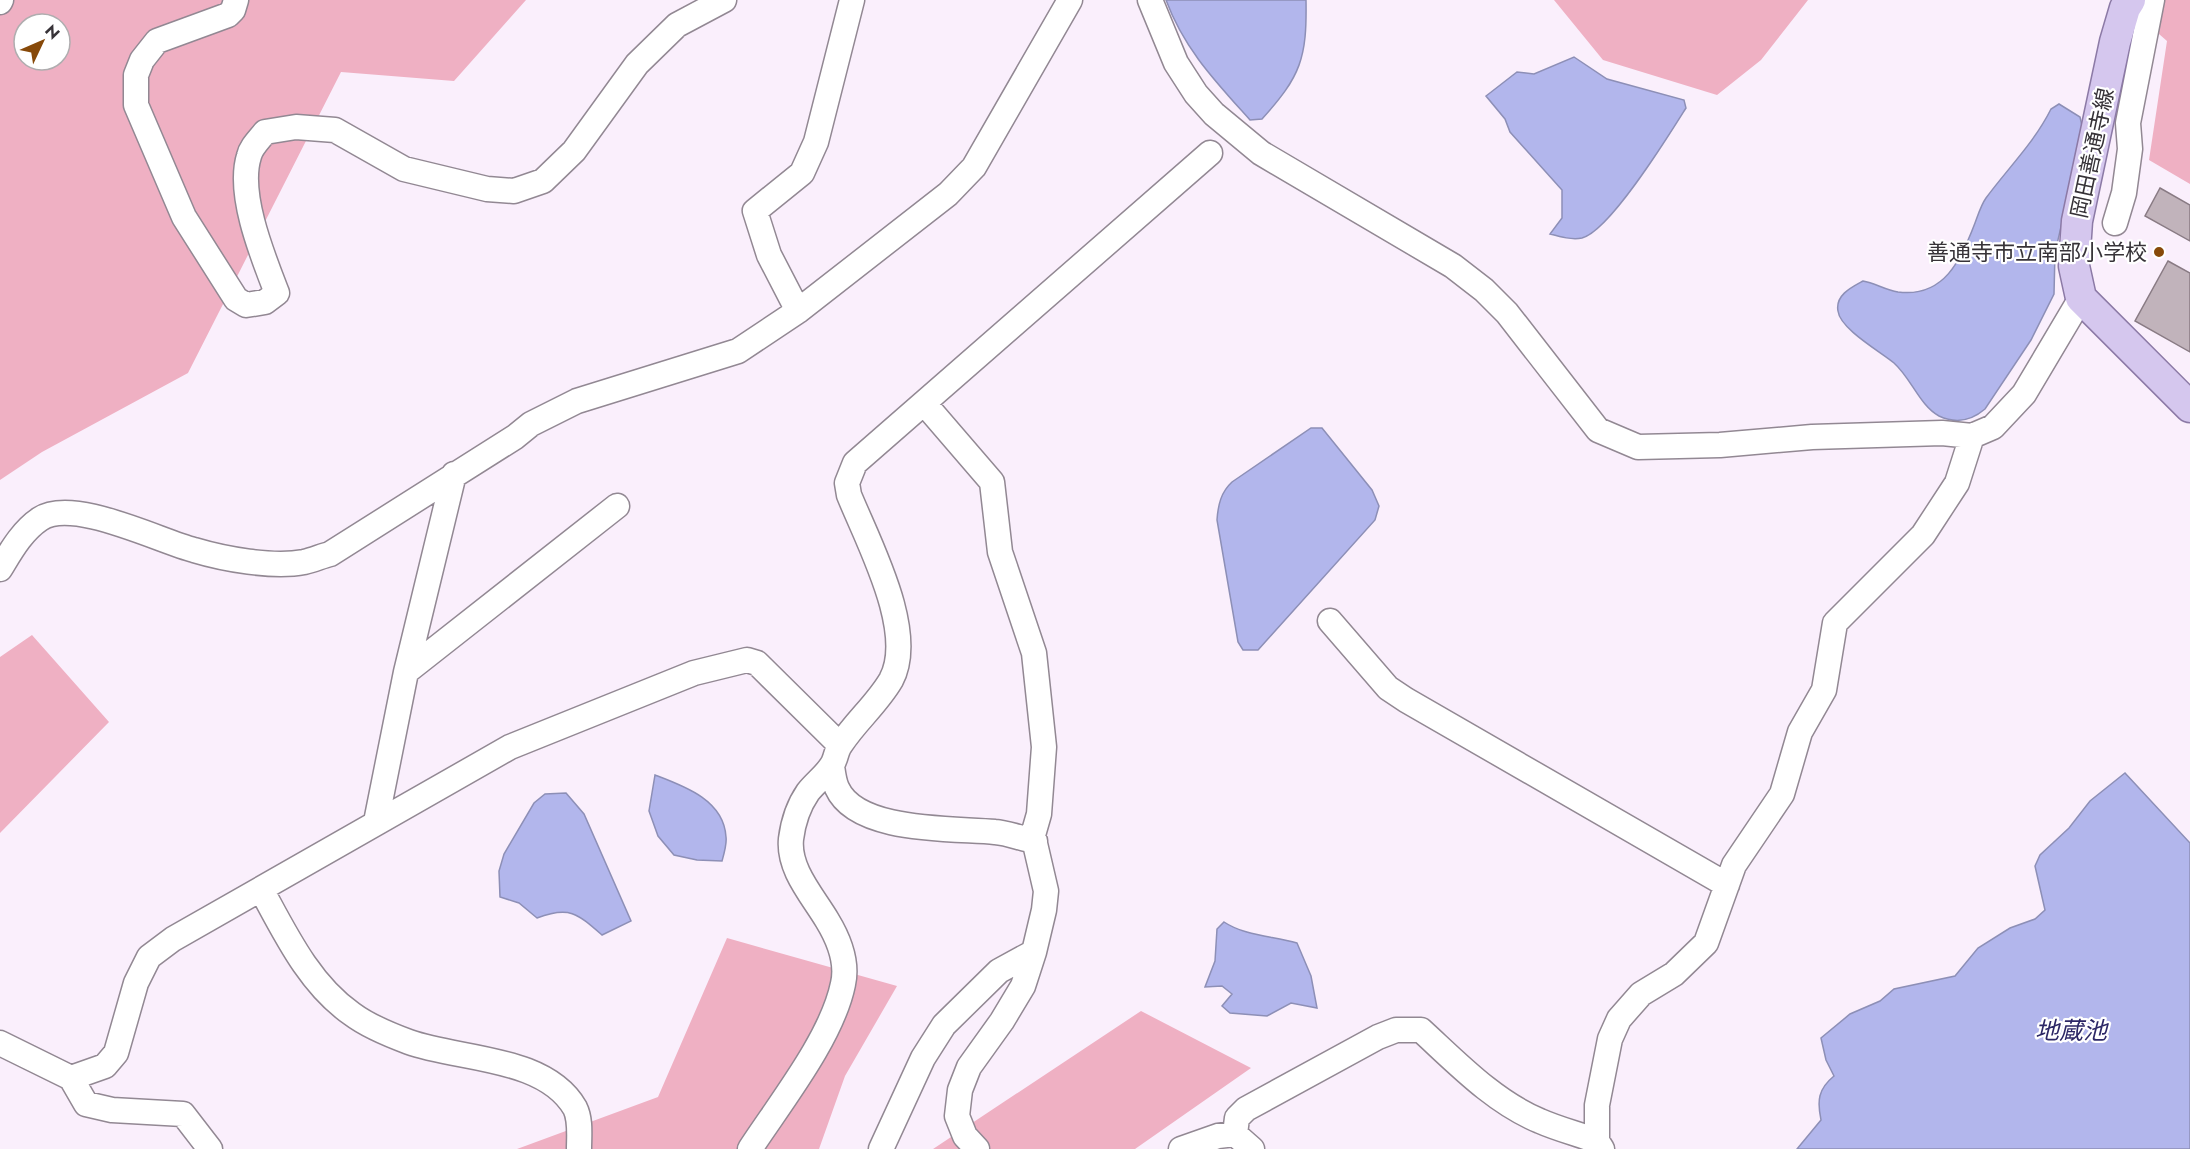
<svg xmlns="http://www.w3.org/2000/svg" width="2190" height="1149" viewBox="0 0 2190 1149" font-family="Jost,'Noto Sans JP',sans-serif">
<rect width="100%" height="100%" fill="#faeffc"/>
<path fill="#efb0c3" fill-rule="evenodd" d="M0 0H526L454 81 341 72 188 373 42 452 0 480ZM24 24H60V60H24Z
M1554 0H1808L1761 60 1717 95 1603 60Z
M2120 0H2190V184L2149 160 2167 41Z
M32 635 109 722 0 833V657Z
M727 938 897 986 845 1076 819 1149H517L658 1097Z
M1141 1011 1251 1068 1135 1149H933Z"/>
<path fill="#b2b6ec" stroke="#8d8fb6" stroke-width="1.5" d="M1166 0H1306C1307 58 1301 76 1262 119L1250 120C1216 82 1184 49 1166 0Z
M1574 57 1607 79 1684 100 1686 108C1669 135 1610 231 1582 238 1572 240 1561 237 1550 234L1562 218V190L1510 132 1505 119 1486 96 1517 72 1534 74Z
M2059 104 2080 117 2083 130 2055 253 2054 294 2031 340 1985 409C1971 421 1956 424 1939 416 1920 406 1911 378 1894 363 1881 352 1840 329 1838 311 1835 295 1852 287 1863 281 1875 283 1885 290 1898 292 1944 298 1961 260 1975 223 1978 215 1981 205 1986 198 2008 168 2034 143 2051 109Z
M1311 428H1322L1372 490 1379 506 1375 520 1258 650H1243L1238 642 1217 520C1218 505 1221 492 1232 482Z
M2125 773 2190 843V1149H1797L1821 1120C1817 1101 1818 1089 1834 1076L1826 1060 1821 1038 1850 1014 1880 1001 1894 989 1955 976 1978 948 2010 928 2035 919 2045 910 2035 866 2040 855 2069 828 2090 801Z
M655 775C684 786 724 800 726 837 727 844 724 854 722 861L697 860 674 855 658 836 649 811Z
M566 793 584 814 631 921 602 935C577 913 569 906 537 918L519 903 500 897 499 871 504 854 534 803 545 794Z
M1224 922C1245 936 1273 936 1297 943L1311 976 1317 1008 1291 1003 1267 1016 1230 1013 1222 1006 1232 994 1222 986 1205 987 1215 961 1217 929Z"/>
<path fill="#c1b3bb" stroke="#897b84" stroke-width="1.5" d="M2160 188 2190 205V241L2145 216Z
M2168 261 2190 273V352L2135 321Z"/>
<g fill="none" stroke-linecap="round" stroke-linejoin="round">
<g stroke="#928893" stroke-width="27">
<path id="minor" d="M236 0 233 10 228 15 157 41 142 60 136 75V105L184 217 236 299 246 305 265 302 277 293C263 257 237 194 249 156 251 147 259 140 265 132L296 127 335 130 404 169 487 189 514 191 543 181 574 151 637 64 677 25 724 0
M1150 0 1176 63 1196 94 1214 114 1261 153 1453 266 1484 290 1507 313 1598 430 1638 447 1720 445 1812 437 1942 433 1972 436 1993 427 2024 394 2081 298
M0 2 1 0
M2115 223 2124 193 2130 149 2128 123 2152 0
M798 311 769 255 755 211 802 173 816 142 852 0
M924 403 992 482 1000 552 1034 653 1044 747 1039 814 1033 835 1046 891 1044 910 1034 952 1023 986 1002 1021 969 1067 960 1090 957 1116 965 1136 977 1149
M0 569C11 551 22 531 40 519 73 497 159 541 194 550 224 559 273 568 304 562 313 560 322 556 330 554L515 437 531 424 577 401 738 351 798 311 948 194 974 167 1070 0
M1330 621 1388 688 1406 700 1727 885
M406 672 617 506
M832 766C833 773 834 782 837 788 857 833 954 828 995 832 1009 833 1022 839 1035 841
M376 822 406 672 454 474
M261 889C285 933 309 984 352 1014 368 1026 390 1035 409 1042 459 1060 545 1056 575 1108 581 1120 579 1136 579 1149
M0 1043 71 1078 86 1104 112 1110 183 1114 210 1149
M71 1078 105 1066 116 1053 136 983 149 957 173 939 510 747 694 673 747 660 757 663 840 745
M1235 1134 1237 1118 1246 1109 1378 1037 1396 1030H1421C1457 1063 1494 1102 1540 1121 1558 1129 1578 1134 1597 1141
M750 1149C780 1103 832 1038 843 984 848 962 838 938 827 920 812 895 788 869 791 839 793 823 799 805 808 792 815 783 826 775 832 765 836 759 836 750 841 744 856 721 877 704 891 680 917 632 868 542 849 495L847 483 855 463 1210 153
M881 1149 923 1058 944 1025 999 971 1034 952
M1181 1149 1218 1136 1235 1134 1252 1149
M1602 1149 1597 1141V1105L1610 1039 1619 1019 1641 994 1674 974 1706 943 1734 865 1782 794 1800 732 1824 690 1835 623 1923 535 1957 483 1972 436"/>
</g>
<g stroke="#8c7aa6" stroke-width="33">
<path id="major" d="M2130 0 2125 8 2115 42 2077 221 2074 266 2081 298 2190 407"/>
</g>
<use href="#minor" stroke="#fff" stroke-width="24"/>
<use href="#major" stroke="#d5c7ee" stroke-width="30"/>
</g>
<circle fill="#874909" stroke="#fff" stroke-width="2" cx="2159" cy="252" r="6"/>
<g text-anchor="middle" stroke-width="4.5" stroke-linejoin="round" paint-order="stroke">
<g font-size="22" fill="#373338" stroke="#fff">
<text transform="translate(2092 153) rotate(-78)" y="8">岡田善通寺線</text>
</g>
<g font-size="22" fill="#373338" stroke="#fff" text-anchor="end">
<text x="2147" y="260">善通寺市立南部小学校</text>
</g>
<g font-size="24" font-style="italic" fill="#2c2766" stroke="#fff">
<text x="2071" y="1039">地蔵池</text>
</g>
</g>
<g transform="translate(42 42) rotate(46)"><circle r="28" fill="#ffffff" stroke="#afadaf" stroke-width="1.5"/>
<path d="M0-4.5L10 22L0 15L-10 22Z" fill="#874909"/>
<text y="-9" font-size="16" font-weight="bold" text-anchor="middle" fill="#373338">N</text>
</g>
</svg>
